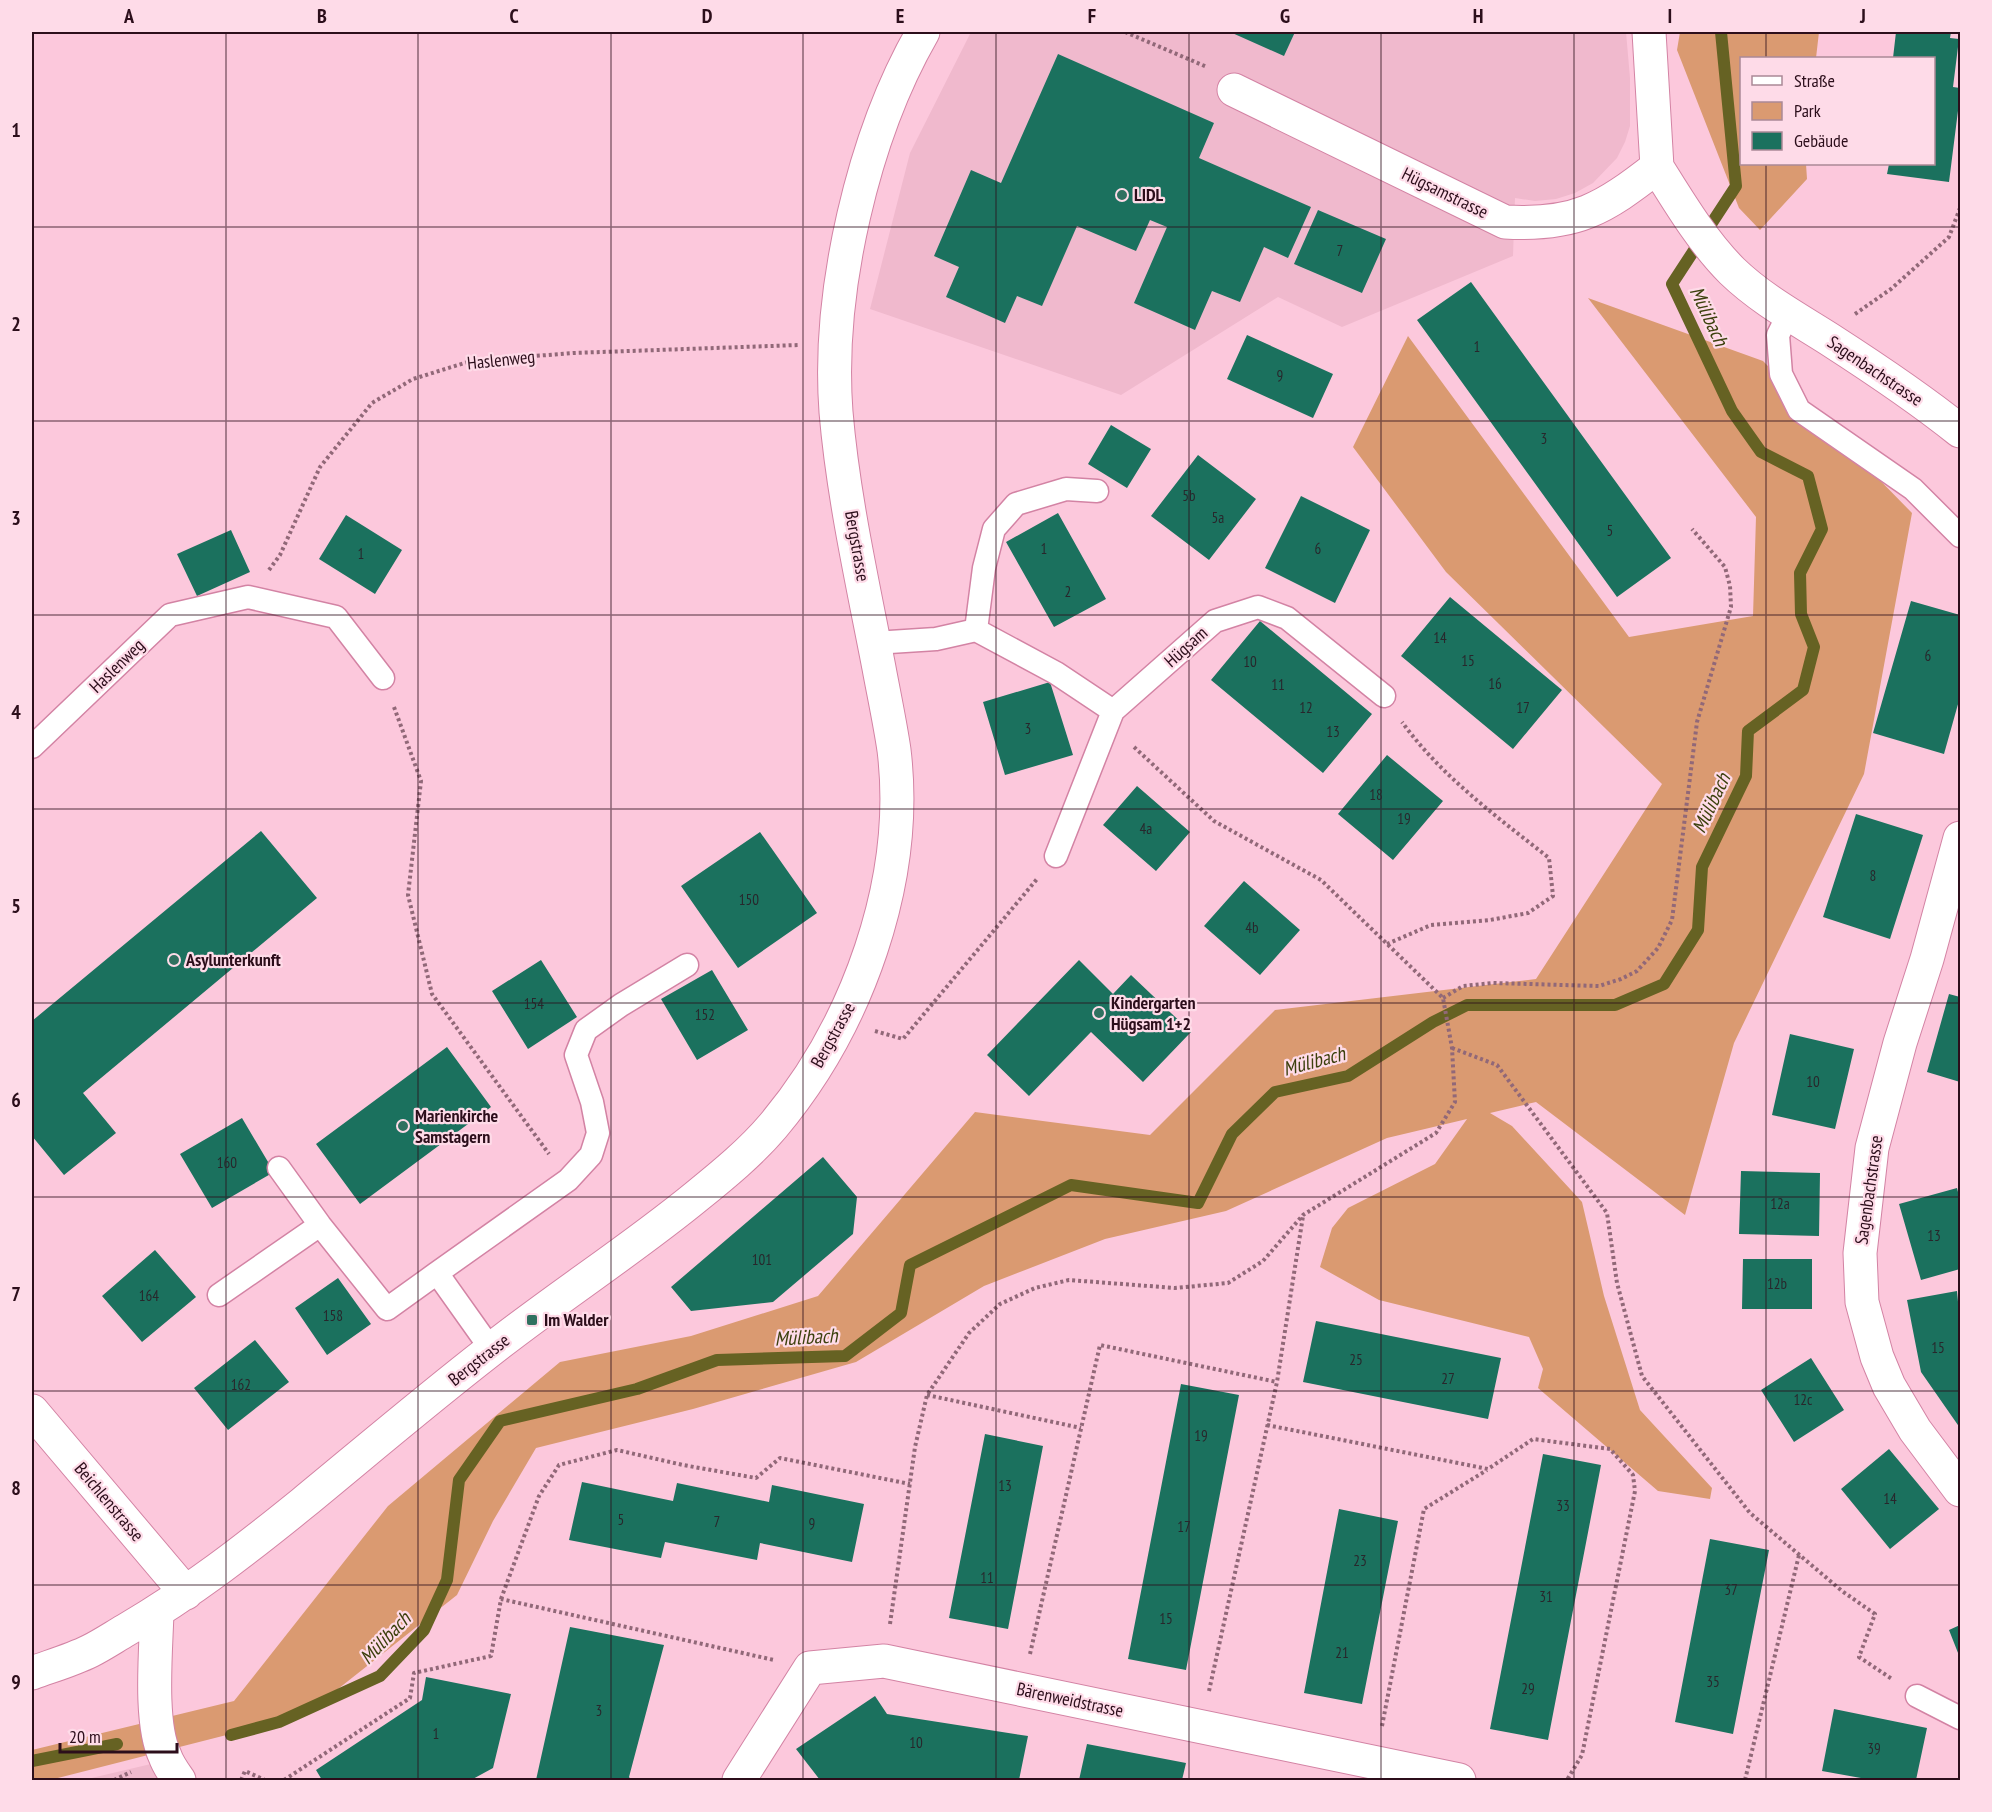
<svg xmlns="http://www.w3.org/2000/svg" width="1992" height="1812" viewBox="0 0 1992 1812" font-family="'PT Sans Narrow',sans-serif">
<rect width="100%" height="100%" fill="#fcc8dc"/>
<path fill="#f0b9cd" d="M971 32H1626L1630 78V126L1625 142 1617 158 1593 183 1575 193 1556 199 1535 201 1515 198 1513 256 1342 327 1278 297 1121 395 870 309 910 153Z
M151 1764 160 1780H83Z"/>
<path fill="#da9a71" d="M1680 32H1819L1816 58H1742V164H1806L1807 179 1760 230 1739 208 1677 50Z
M1588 298 1763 361 1912 513 1864 774 1734 1043 1685 1215 1536 1102 1490 1113 1512 1126 1582 1202 1604 1296 1640 1410 1712 1488 1710 1499 1658 1491 1538 1388 1543 1369 1529 1337 1379 1300 1320 1267 1332 1228 1348 1208 1435 1164 1467 1119 1387 1138 1226 1211 1105 1239 984 1286 856 1362 693 1409 536 1448 493 1521 457 1595 305 1715 50 1780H32V1750L234 1701 388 1506 560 1362 691 1336 818 1296 975 1112 1150 1135 1275 1010 1536 979 1662 784 1446 572 1353 447 1408 336 1629 637 1753 616 1756 517Z"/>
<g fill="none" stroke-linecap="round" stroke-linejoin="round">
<path stroke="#666223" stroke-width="12" d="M231 1735 279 1722 380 1676 424 1630 447 1580 459 1480 500 1421 637 1389 717 1360 845 1356 901 1313 910 1265 1071 1185 1198 1203 1232 1134 1275 1092 1348 1076 1433 1022 1467 1005H1615L1664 984 1698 930 1702 867 1746 776 1748 731 1803 690 1814 647 1801 614 1800 573 1822 529 1808 476 1761 452 1732 411 1672 284 1736 186 1721 32
M32 1761 117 1744"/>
</g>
<path fill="#1b715e" d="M822 32H852V34H822Z
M1230 32H1295L1284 56Z
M1896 32H1951L1950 38 1959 39 1953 87 1960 88V95L1949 182 1887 174 1889 164H1934V58H1893Z
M1058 54 1214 123 1199 158 1311 207 1288 258 1264 247 1240 302 1212 291 1195 330 1134 303 1167 227 1150 220 1136 251 1077 226 1042 306 1017 296 1005 323 946 297 959 267 934 256 971 170 1001 183Z
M1318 210 1386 239 1362 293 1294 264Z
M1471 282 1671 558 1617 597 1417 320Z
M1247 335 1333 374 1313 418 1227 379Z
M1111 425 1151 449 1127 488 1088 464Z
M1198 455 1256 499 1209 560 1151 516Z
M1301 496 1370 530 1335 603 1265 568Z
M1058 513 1106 599 1054 627 1006 542Z
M346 515 402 550 375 594 319 559Z
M231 530 250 572 197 596 177 554Z
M1450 597 1562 690 1513 749 1401 656Z
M1911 601 1960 615V697L1944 754 1873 733Z
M1260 621 1372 714 1323 773 1211 680Z
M1050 682 1073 755 1005 775 983 702Z
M1387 755 1443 801 1393 860 1338 814Z
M1137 786 1190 832 1156 871 1103 825Z
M1856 814 1923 835 1890 939 1823 917Z
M261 831 317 898 83 1093 116 1133 64 1175 32 1136V1021Z
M760 832 817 913 738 968 681 886Z
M1244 881 1300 930 1260 975 1204 926Z
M541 960 577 1017 528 1049 492 991Z
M1079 960 1113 994 1131 975 1191 1032 1143 1082 1091 1032 1029 1096 987 1055Z
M712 970 748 1030 697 1060 661 999Z
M1949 994 1960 997V1082L1927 1072Z
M1790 1034 1854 1049 1835 1129 1772 1115Z
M447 1047 491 1107 360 1204 316 1144Z
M242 1118 274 1172 212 1208 180 1154Z
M823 1157 857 1197 853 1234 773 1302 691 1311 671 1287Z
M1741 1171 1820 1173 1819 1236 1739 1234Z
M1957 1188 1960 1200V1269L1921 1280 1899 1204Z
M155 1250 196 1297 142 1342 102 1296Z
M1743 1259H1812V1309H1742Z
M338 1278 371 1324 327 1355 295 1308Z
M1957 1291 1960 1323V1428L1921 1372 1907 1300Z
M1316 1321 1501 1358 1488 1419 1303 1382Z
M255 1340 289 1382 228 1430 194 1388Z
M1811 1358 1844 1410 1794 1442 1761 1390Z
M1181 1384 1239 1395 1186 1670 1128 1659Z
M985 1434 1043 1446 1008 1629 949 1618Z
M1889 1449 1939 1509 1890 1549 1841 1489Z
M1543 1454 1601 1465 1548 1740 1490 1729Z
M582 1482 673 1501 677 1483 769 1502 772 1485 864 1504 852 1562 760 1543 757 1560 665 1542 661 1558 569 1540Z
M1339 1509 1398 1521 1362 1704 1304 1693Z
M1710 1539 1769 1550 1733 1734 1675 1722Z
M1960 1625V1658L1949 1630Z
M570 1627 664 1645 629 1777 631 1780H536Z
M426 1677 511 1694 493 1768 471 1780H322L316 1770 422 1700Z
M875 1696 887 1714 1028 1736 1019 1780H820L796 1749Z
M1834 1709 1927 1728 1916 1780H1872L1822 1771Z
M1087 1744 1186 1763 1182 1780H1079Z"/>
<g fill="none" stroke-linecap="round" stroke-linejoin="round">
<g stroke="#d383a4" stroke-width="25">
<path id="lane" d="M1788 315 1778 335 1781 374 1799 410 1913 489 1960 536
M976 630 984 568 994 529 1016 504 1066 489 1097 491
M874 643 936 639 976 630 1056 673 1113 711 1215 621 1258 607 1287 618 1384 696
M32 747 170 615 248 597 336 617 383 678
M1056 856 1113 711
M279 1168 320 1225 387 1309 437 1273 491 1349
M437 1273 568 1180 591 1155 598 1133 592 1102 576 1055 586 1030 621 1005 687 965
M219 1295 320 1225
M1917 1696 1960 1718"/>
</g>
<g stroke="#d383a4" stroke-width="35">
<path id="street" d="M1234 90 1505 222C1576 226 1603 209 1657 167L1649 32
M1657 167C1679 202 1702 241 1732 271 1761 299 1796 318 1829 339 1874 368 1919 398 1960 431
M1960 838 1927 959 1900 1043 1872 1148 1860 1253 1862 1302 1877 1357 1889 1386 1915 1430 1960 1490
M739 1780 810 1668 884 1661 1459 1780"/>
</g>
<g stroke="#d383a4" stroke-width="35">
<path id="secondary" d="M32 1411 186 1593
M157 1612C156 1650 149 1723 165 1756 168 1765 174 1773 179 1780
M32 1673C51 1666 72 1660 90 1651 102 1645 114 1637 126 1630 191 1592 245 1550 303 1503 365 1452 425 1401 488 1352 556 1298 630 1251 697 1196 723 1175 751 1152 773 1126 857 1026 910 881 894 750 890 723 884 695 879 668 863 585 843 496 836 412 827 292 863 136 923 32"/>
</g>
<path stroke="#916878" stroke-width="4" stroke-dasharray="3 3" stroke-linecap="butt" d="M1125 32 1207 67
M1855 314 1891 289 1949 237 1960 208
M269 570 280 555 320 467 372 403 413 379 471 361 573 353 799 345
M394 707 421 781 408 895 432 994 549 1154
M1387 944 1431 925 1490 920 1528 913 1553 896 1549 858C1496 816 1442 777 1402 722
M1443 998 1463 986 1493 983 1599 986 1621 979 1637 971 1658 948 1672 920 1697 722 1731 607 1730 586 1725 567 1692 529
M875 1031 903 1039 1037 879
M1452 1048 1497 1065 1607 1213 1617 1283 1642 1376 1750 1513 1842 1591 1875 1614 1859 1657 1892 1679
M927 1395 1081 1428
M1267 1425 1488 1469 1533 1439 1610 1449 1633 1475 1635 1491 1582 1755 1567 1780
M501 1599 539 1496 559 1465 617 1450 683 1465 756 1478 780 1458 910 1484
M890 1624 915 1447 927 1395 969 1333 1000 1304 1035 1288 1069 1280 1175 1288 1228 1283 1263 1261 1303 1215 1436 1133 1455 1102 1452 1048 1443 998 1321 880 1214 821 1134 747
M1030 1654 1100 1345 1277 1382
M1209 1691 1277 1382 1303 1216
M1382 1726 1424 1509 1487 1470
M114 1780 131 1772
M241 1780 245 1771 265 1780
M284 1780 410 1698 414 1673 491 1656 501 1599 774 1660
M1745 1780 1799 1555"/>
<use href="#lane" stroke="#fff" stroke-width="22"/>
<use href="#street" stroke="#fff" stroke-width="33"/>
<use href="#secondary" stroke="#fff" stroke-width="33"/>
</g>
<path fill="none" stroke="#2c0e1b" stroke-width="1.5" stroke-opacity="0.55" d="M226 32V1780M418 32V1780M611 32V1780M803 32V1780M996 32V1780M1189 32V1780M1381 32V1780M1574 32V1780M1766 32V58M1766 164V1780M32 227H1960M32 421H1960M32 615H1960M32 809H1960M32 1003H1960M32 1197H1960M32 1391H1960M32 1585H1960"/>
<g fill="#307160" stroke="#fedbe8" stroke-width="2">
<circle cx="1122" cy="195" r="6"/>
<circle cx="174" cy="960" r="6"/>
<circle cx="1099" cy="1013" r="6"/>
<circle cx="403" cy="1126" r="6"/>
<rect x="526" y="1314" width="12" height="12" rx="3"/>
</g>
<g text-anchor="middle" stroke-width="4.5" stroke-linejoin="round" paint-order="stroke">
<g font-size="15" fill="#28272c">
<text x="1340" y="256">7</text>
<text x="1477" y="352">1</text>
<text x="1280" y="381">9</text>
<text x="1544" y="444">3</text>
<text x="1189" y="501">5b</text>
<text x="1218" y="523">5a</text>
<text x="1610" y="536">5</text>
<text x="1044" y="554">1</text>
<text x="1318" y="554">6</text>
<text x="361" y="559">1</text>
<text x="1068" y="597">2</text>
<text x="1440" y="643">14</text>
<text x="1928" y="661">6</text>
<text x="1468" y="666">15</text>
<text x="1250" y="667">10</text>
<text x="1495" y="689">16</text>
<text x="1278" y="690">11</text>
<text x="1306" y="713">12</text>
<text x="1523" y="713">17</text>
<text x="1028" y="734">3</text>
<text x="1333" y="737">13</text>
<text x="1376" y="800">18</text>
<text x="1404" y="824">19</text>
<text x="1146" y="834">4a</text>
<text x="1873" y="881">8</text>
<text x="749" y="905">150</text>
<text x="1252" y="933">4b</text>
<text x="534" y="1009">154</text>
<text x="705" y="1020">152</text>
<text x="1813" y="1087">10</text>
<text x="227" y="1168">160</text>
<text x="1780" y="1209">12a</text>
<text x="1934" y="1241">13</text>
<text x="762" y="1265">101</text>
<text x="1777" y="1289">12b</text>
<text x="149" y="1301">164</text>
<text x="333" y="1321">158</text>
<text x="1938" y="1353">15</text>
<text x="1356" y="1365">25</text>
<text x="1448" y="1384">27</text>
<text x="241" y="1390">162</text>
<text x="1803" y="1405">12c</text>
<text x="1201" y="1441">19</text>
<text x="1005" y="1491">13</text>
<text x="1890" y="1504">14</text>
<text x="1563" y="1511">33</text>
<text x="621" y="1525">5</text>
<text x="717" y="1527">7</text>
<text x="812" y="1529">9</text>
<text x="1184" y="1532">17</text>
<text x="1360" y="1566">23</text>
<text x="987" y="1583">11</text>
<text x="1731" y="1595">37</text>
<text x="1546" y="1602">31</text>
<text x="1166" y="1624">15</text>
<text x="1342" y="1658">21</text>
<text x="1713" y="1687">35</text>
<text x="1528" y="1694">29</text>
<text x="599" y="1716">3</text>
<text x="436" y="1739">1</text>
<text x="916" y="1748">10</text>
<text x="1874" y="1754">39</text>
</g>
<g font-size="18" fill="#2c0e1b" stroke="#fedbe8">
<text transform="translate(1445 193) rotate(26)" y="6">Hügsamstrasse</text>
<text transform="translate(501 360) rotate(-6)" y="6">Haslenweg</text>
<text transform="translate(1875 371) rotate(34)" y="6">Sagenbachstrasse</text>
<text transform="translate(857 546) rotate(80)" y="6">Bergstrasse</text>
<text transform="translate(1186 647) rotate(-42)" y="6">Hügsam</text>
<text transform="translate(117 666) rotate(-44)" y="6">Haslenweg</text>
<text transform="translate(833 1035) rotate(-61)" y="6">Bergstrasse</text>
<text transform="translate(1869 1190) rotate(-82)" y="6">Sagenbachstrasse</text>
<text transform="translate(479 1360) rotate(-38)" y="6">Bergstrasse</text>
<text transform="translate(109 1502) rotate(50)" y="6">Beichlenstrasse</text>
<text transform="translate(1070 1700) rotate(12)" y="6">Bärenweidstrasse</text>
</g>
<g font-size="18" font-weight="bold" fill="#2c0e1b" stroke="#fedbe8" text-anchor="start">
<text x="1134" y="201">LIDL</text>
<text x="186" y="966">Asylunterkunft</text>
<text x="1111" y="1009">Kindergarten<tspan x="1111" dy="21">Hügsam 1+2</tspan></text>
<text x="415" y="1122">Marienkirche<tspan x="415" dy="21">Samstagern</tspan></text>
<text x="544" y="1326">Im Walder</text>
</g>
<g font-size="20" font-style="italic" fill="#3c400d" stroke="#fedbe8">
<text transform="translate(1709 316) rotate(65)" y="7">Mülibach</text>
<text transform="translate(1711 803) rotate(-65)" y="7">Mülibach</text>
<text transform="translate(1314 1061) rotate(-15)" y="7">Mülibach</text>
<text transform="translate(806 1337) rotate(-3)" y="7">Mülibach</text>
<text transform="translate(385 1638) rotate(-46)" y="7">Mülibach</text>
</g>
</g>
<rect width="1992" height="1812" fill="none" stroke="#fedbe8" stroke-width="66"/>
<rect x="1740" y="57" width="195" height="108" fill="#fedbe8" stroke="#aa8996" stroke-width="1.5"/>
<rect x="1752" y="76" width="30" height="9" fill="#ffffff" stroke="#aa8996" stroke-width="1.5"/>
<text x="1794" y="87" font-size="18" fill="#2c0e1b">Straße</text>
<rect x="1752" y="102" width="30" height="18" fill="#da9a71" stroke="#aa8996" stroke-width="1.5"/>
<text x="1794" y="117" font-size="18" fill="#2c0e1b">Park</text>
<rect x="1752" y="132" width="30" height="18" fill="#1b715e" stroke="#aa8996" stroke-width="1.5"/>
<text x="1794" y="147" font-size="18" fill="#2c0e1b">Gebäude</text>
<path d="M60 1743v9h117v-9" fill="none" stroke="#2c0e1b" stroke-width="3"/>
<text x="69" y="1743" font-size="18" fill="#2c0e1b" stroke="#fedbe8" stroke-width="4.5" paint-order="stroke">20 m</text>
<rect x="33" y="33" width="1926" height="1746" fill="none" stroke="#2c0e1b" stroke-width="2"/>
<g font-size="20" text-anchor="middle" font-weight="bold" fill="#2c0e1b">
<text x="129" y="23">A</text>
<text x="322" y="23">B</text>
<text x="514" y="23">C</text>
<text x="707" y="23">D</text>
<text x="900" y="23">E</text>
<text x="1092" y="23">F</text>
<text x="1285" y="23">G</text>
<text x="1478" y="23">H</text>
<text x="1670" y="23">I</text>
<text x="1863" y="23">J</text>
<text x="16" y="137">1</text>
<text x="16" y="331">2</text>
<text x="16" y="525">3</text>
<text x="16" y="719">4</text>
<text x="16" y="913">5</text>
<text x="16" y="1107">6</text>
<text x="16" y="1301">7</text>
<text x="16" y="1495">8</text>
<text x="16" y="1689">9</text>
</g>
</svg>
